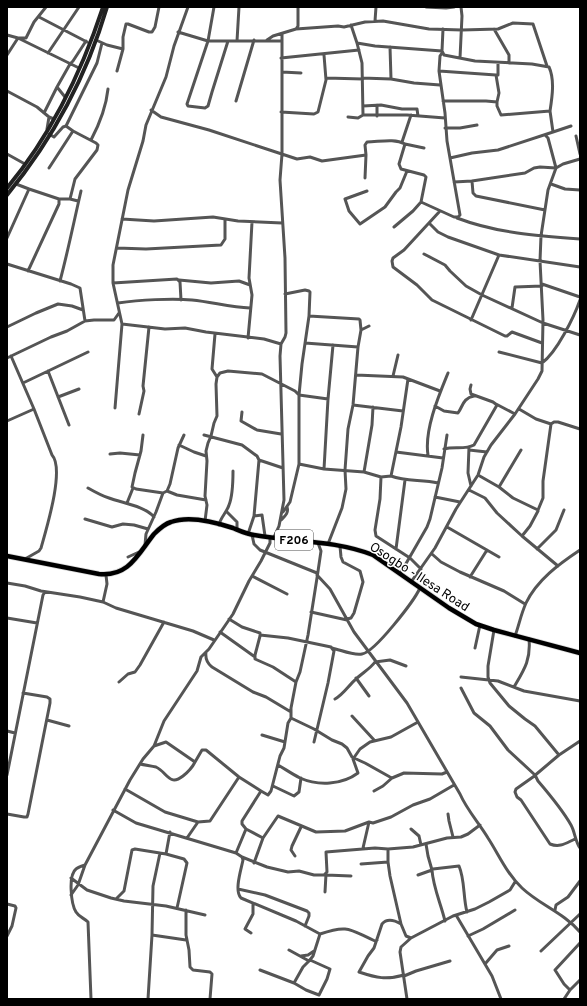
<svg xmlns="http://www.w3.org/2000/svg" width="587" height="1006" viewBox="0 0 587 1006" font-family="Overpass,sans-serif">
<rect width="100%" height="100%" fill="#fff"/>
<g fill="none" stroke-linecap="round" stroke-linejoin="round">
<g stroke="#dbdbdb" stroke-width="6">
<path id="primary" d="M7 556 99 574C129 577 138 554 154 534 159 529 164 524 171 522 190 515 215 522 233 528 240 531 246 534 254 535 293 542 335 540 373 555L449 608 476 624 494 630 580 653"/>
</g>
<path stroke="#555" stroke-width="3" d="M46 7 34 22 26 38H18L79 68
M214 7 208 41 187 104 188 106 205 108 208 106 212 92 228 41
M426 7 446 8 454 7
M39 17 87 42
M375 21 376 7
M296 29 338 26 344 27 365 22 383 21 429 29 462 30 498 29 513 23 533 24 547 66
M443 29 442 51 444 55 475 61 532 64 549 67C555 80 552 98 550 111
M494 29 509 55V63
M178 32 208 41H282
M7 35 18 38 7 55
M96 40 107 45 123 49 117 71
M267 40 273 36 296 29 298 26V7
M237 41 239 7
M357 43 375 46 442 51
M390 47 391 79
M123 49V37L126 24H128L149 32H152L155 27 159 7
M48 53 79 7
M281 58 359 50
M460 58 462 16 461 7
M439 71 496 75H498V63
M282 72 301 73
M326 78 363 79
M362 78 391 79 414 83 440 85
M7 91 37 107 49 117 54 119
M65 97 57 87 70 64 73 61 86 41
M236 101 254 40
M443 101H486L497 102 499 93 496 75
M377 105V116
M363 106 381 105 402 109H417L418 116
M151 110 161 117 209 130 297 159 310 157 322 161 366 155 365 145 367 142C379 142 394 138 405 144L399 164 401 169 424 175 426 177 421 202
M281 112 314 114 318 112 326 80 324 55
M44 113 57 87
M363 115H407L445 118
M348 117 358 118 363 115 362 63 357 43 351 25
M66 126 97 63 102 43
M445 128H460L477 125
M47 129 49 117
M553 132 571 126
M49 134 54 137 63 127 66 126 73 131
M576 136 580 154
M91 140C100 123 106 108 108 89
M402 142 411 115
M405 144 424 148
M7 154 25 164
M450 158 472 153 498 150 553 132 550 111 501 115 497 106V102
M49 168 73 131 96 143 98 145 97 150 75 179 70 199
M365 178 366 155
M472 181 525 173 534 168 540 167 556 168 548 138 545 135
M454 182 472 181 473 193 476 196 545 210
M16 184 29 189
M551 184 565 189 580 190
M367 191 345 199 349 211 360 224 385 207 396 192 400 188 407 171
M59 199H70L78 201
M440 211 404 250 393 258 392 261 393 267 417 285 432 300 505 336H507L512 332 542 343
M457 218C496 233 538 236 580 239
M122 219 154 221 213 217 238 221 282 223
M429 223 438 232 448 237 499 255 580 267
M394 227 413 211 421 202 454 217H458L460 215 447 141 445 113 439 71 440 56 442 53
M7 238 29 189 59 199V204L28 271
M117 248 146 249 221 245 225 239V219
M424 254 445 265 450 271 466 286 482 295 543 323 580 335
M7 264 71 284 80 288 85 321
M179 280 211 283 239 281 250 285
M60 281C68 251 74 221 81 191
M113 283 177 279 180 282 181 300
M542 284 580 297
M285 294 305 290 309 291 310 292 309 316 359 319 360 320 361 330
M118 303C139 300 172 298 192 300 212 302 230 307 250 308
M512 308 515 287 542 286
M471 320 499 255
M122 324 165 329 185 328 206 332 264 339 281 344
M7 327 36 313 58 304 72 306 83 310
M215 334 212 369 217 377
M248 338 252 295 249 278 252 222
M305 343 358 347
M499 352 542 363C557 352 574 317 580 300
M11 356 34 409 52 455C65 469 46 530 41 548L39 551 25 559
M7 358 51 337 67 331 85 321 94 320H114L119 313
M48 371 69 425
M356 375 403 377 440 391
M393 376 398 355
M23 383 88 352
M58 397 79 389
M496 404 515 414
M353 405 403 411
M435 406 444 411 458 413C463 406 463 398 474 396
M115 408 122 324 113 283V265L128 190 143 141 146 125 166 77 174 46 188 7
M519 409 536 419 551 424 554 422H558L580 429
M242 412 241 421 257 430 281 434
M139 414 144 391 143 386 149 327
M7 421 34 409
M143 435 141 451 135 473 132 487 136 489 163 493 167 491 170 484 178 448 184 435
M204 435 242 445 257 456 259 460 254 516 248 534
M179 445 194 452 206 456
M469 447 468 473 471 486
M444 449C454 446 465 450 474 445L497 405 493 402 471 394 470 389 471 385
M469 450 487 452
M396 452 443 458
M110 454 120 453 140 455
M428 455C424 430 439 395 448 373
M259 460 283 468
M299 464 324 469 364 472 381 477 391 476 401 427 408 379
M324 469 328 399 333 345
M364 472 372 425 373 407
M478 475 499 487 513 498 538 510 543 498V481L551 424
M391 476C406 482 422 479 438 483
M381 477 380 499 375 530 376 536 410 558 421 569
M499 487 521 450
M88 488C95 492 102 496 109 498 122 503 145 506 154 517
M469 490 485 498 497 513 522 536 558 566
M167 491 177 495 206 500
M435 497 460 502
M127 503 133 488
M227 512 237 522V530
M283 512 290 502 299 464V395L302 364 309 316
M254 516 262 515 265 536
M85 519 112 527 123 524 134 525 148 529
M281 520C285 516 289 513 287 507
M205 521 207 505 205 496 207 461 206 451 208 443 211 436 214 423 217 416 216 384 217 377 220 373 228 371 262 374 295 391 299 395 328 399
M219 525C220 518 227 512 229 505 233 495 233 482 233 471
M447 527 499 557
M252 535 254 544 260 550 317 573
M522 536 530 526 538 511
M274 537 279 526 284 500 280 356 281 344 285 337 286 333 285 258 280 180 282 154V34
M328 544 342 508 346 489 345 470 348 429 353 405 358 347 361 330 369 326
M145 545 146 534 156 512 163 493
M340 546 341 557 343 562 360 571 363 582 354 613 351 618 347 619
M396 549 405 480
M537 549 556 530 564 510
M432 554 441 562 460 572 504 591 525 604
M128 557 139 552
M400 574 427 527 430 519 442 468 447 435
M317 575 330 589 354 632 407 703 460 794C467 810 479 823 488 838 499 855 507 874 522 888 540 905 564 913 580 932
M252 576 287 594
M470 577 487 550
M411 582 435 548 456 509 478 475 484 457 491 445 515 414 538 379 542 371 543 320 540 261 541 236 548 190 556 168 563 164 580 159
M7 583 25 586 41 591 80 597 103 602 116 608 193 631 214 640
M103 602 107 584 106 575
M311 612 347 620
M7 618 37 623
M229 619 242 627 260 633V636L255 655V659L273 667 296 682 291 708V718L314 729 332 740 342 744 347 748 352 757 365 763 390 777 392 778 404 773 442 774 447 772
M494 630 488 666V677L490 683 509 706 525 719 535 726 559 755
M220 632 255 657
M260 635 288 638 331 647 334 651 328 683 314 742
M515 636C519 625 521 614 526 603 537 580 559 564 580 550
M332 648C341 650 354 656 362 654 375 652 414 601 420 588
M475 648 480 625
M206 652C205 659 207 663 212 667L253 692 266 697 291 712
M461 677 498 681 524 691 580 701
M356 678 369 696
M119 682 128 674 135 672 140 665 164 622
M296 682 300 672 308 635 317 578 321 551 318 543
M514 687C524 670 531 660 529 639
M461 688 474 713 490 726 508 750 535 775 538 781C550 795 562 809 571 825 575 832 575 841 580 848
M335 699C343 695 349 685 356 679 362 673 370 669 375 662L390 660 406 666
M352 716 375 741
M47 720 69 726
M7 731 15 733
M262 735 285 742
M154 746 166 742 195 762 202 750H206L239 777 261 791
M140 764C145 765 151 766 156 767 167 772 169 787 183 776 188 772 192 768 195 762
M278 765C285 769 292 774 300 778 318 786 342 785 358 773L353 759 360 749 370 742 391 737 418 722
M7 775 43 595 45 592
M273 786 294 796 299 792 301 778
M125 789 165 812 198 822
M374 791 383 786 392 778
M113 810 136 823 236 853
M7 814 24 817H27L28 814 50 703V699L47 697 23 693
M448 814 449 821 453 837
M246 829 263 838
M411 829 419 836 421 845
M170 832 166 854 184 859 187 863 177 908
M187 838 198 822 210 821 239 777
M575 839C566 843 560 848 550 844L521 800 517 797 515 792 516 789 533 777 559 755 580 741
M363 848 369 822
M295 856 291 850 292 846 301 827
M242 857 267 867 288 872 299 871 314 875H324L327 872 326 852 375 848 388 849
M388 862 390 876 401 924
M254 863 263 838 278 816 316 832 345 831 369 822 373 823 391 817 413 805 430 799 454 785
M361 864 388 862V849L413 847 447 838 461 837 468 834 480 825
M326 875 351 876
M418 875 432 870 428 856 426 844
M71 878 87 890 111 898 124 901 166 906 205 915
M238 889 265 895 307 911 309 913V916L305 926
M325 892 326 874
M71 895 78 885 85 865
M116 899 124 891 132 850 135 849 166 854
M7 904 15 906 16 908 12 926 7 936
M186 910V935L189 950 190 967 193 970 210 972 212 974 210 999
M555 910 556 905 568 897 580 881
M456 915 492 976 501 999
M445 921C441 904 433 887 432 870L433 869 459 866C465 880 463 897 467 912
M251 933 245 929 253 914V904
M320 934C349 924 350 930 375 941L377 940
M152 935 186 940
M468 936 483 929 515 910
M289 950 309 961 313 956 320 934 296 921 241 898C234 891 241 870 243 860L242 857 236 853 246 829 242 824V821L261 791 268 795 271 791 280 756 284 748 288 723 291 718
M541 951 580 914
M301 956 308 955 314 951
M309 961 303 967 294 983 306 990 319 995 327 979 330 969 310 960
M485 964 497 950 509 946
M260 970 294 983
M404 975C386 980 377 978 359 972L368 956 374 948 382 924C387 918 394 920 401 924L406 936 411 938
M404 976 416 971 450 961
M570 990 580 980
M91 999 88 922C84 918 79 917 76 912 71 904 68 875 76 869 78 867 82 866 85 865L130 780 143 759 154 746 164 721 197 671 201 657 209 649 233 614 249 581 261 561 270 543V537
M148 999 152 935 153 886 160 853
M407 999 400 952 401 947 411 938 453 916 475 909 489 902 510 890 515 882
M564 999 570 990 564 984 555 970 580 943"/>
<path stroke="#222" stroke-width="4" d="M7 188C50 136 82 71 103 7
M7 195C52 140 87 75 107 7"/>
<use href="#primary" stroke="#000" stroke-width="4.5"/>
</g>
<g text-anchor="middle" stroke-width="3" stroke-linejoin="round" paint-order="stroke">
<rect fill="#fff" stroke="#4c4c4c" stroke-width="1" x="275" y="530" width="38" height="20" rx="3"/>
<g font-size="12" font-weight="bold" fill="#000">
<text x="294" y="544">F206</text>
</g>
<g font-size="13" fill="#000" stroke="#fff">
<text transform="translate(420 576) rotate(33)" y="5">Osogbo - Ilesa Road</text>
</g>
</g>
<rect width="587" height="1006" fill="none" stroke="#000000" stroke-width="16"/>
</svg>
